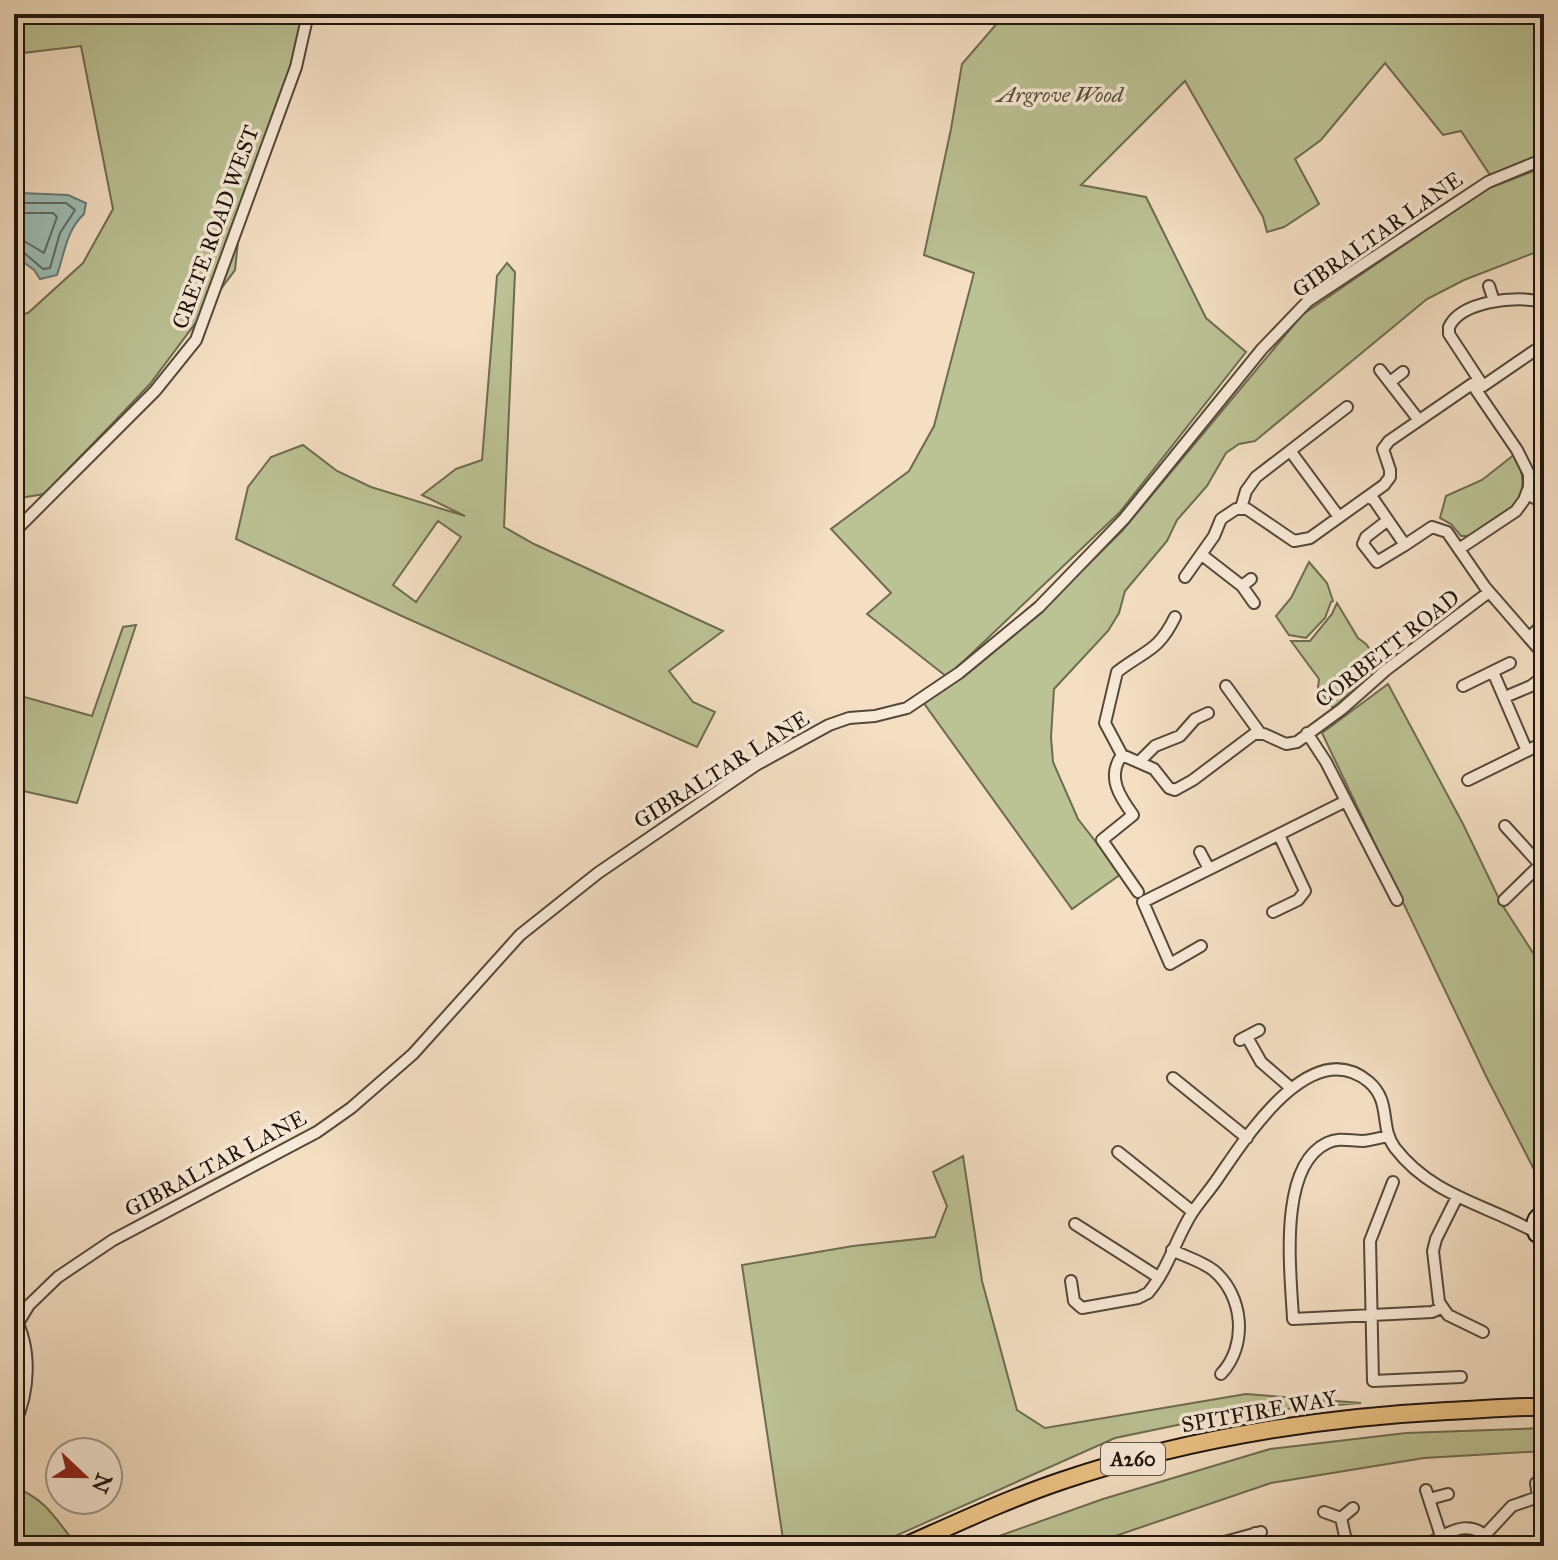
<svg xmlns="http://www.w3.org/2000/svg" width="1558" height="1560" viewBox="0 0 1558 1560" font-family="'IM FELL Great Primer',serif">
<rect width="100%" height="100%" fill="#f4dfc3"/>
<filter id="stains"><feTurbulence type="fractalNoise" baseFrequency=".0025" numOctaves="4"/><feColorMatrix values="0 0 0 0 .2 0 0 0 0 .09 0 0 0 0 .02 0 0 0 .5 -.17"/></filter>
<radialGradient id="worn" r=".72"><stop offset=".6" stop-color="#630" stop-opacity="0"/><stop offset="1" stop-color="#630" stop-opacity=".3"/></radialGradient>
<path fill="#bbc294" stroke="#6e6c50" stroke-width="2" fill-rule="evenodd" d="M14 14H303L288 75 243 195 235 270 150 384 110 426 44 494 14 499V316L28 313 83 263 113 209 81 46 14 54Z
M1005 14H1544V153L1490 175 1461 131 1443 135 1385 63 1321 140 1295 159 1319 204 1284 227 1267 232 1263 217 1185 81 1081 185 1146 197 1206 318 1246 352 1120 512 947 677 867 614 891 593 831 529 909 471 934 426 974 273 924 255 951 129 962 64Z
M1544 167V249L1464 280 1427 299 1255 441 1239 444 1226 453 1207 486 1177 520 1167 541 1125 591 1119 613 1108 631 1054 689 1051 737 1053 762 1078 819 1121 874 1072 909 923 702 954 683 1038 614 1122 531 1302 315 1484 190Z
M507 263 515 272 504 527 534 544 723 631 669 671 693 702 715 712 697 747 404 617 236 539 248 487 271 457 303 445 337 471 371 487 465 516 422 495 456 469 482 460 497 276ZM438 521 461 537 416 602 393 585Z
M1515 454C1538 503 1505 511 1470 536H1461L1451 524 1440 518 1446 496 1482 480Z
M1309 562 1327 583 1333 601 1331 602 1325 618 1306 638 1289 635 1276 616 1291 598Z
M1337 603 1358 638 1366 644 1381 665 1333 708 1318 688 1319 679 1291 641H1310L1332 614Z
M136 625 77 803 14 789V694L92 716 123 627Z
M1388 684 1463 824 1501 903 1544 970V1189L1486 1076 1322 733Z
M963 1156 982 1281 1017 1410 1045 1428 1246 1394 1361 1403 1235 1413 1115 1438 873 1546H784L742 1265 853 1246 935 1237 947 1206 933 1172Z
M1544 1428V1451L1424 1458 1271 1483 1086 1546H971L1103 1499 1270 1449 1406 1433Z
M14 1488C43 1495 59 1523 77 1546H28L14 1529Z"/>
<path fill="#9cbcb5" stroke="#6a7972" stroke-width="2" d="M21 193 68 195 86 203 84 214C66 231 65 252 57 275L40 279 34 270 14 255V197Z"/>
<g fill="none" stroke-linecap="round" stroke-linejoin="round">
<path stroke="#5e6861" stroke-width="2" d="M14 203H66L75 210 60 233 50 268 43 269 22 251 14 249
M14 213H53L57 217 44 253 24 241 14 239"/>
<g stroke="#55483a" stroke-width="14">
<path id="street" d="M1489 286 1494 301
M1380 370 1418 419
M1390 382 1403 372
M1483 386 1534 351 1544 347
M1291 452 1339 517
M1527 494 1544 503
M1370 498 1374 500 1405 545 1432 527 1447 532 1485 587 1544 655
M1241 508 1246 491 1256 477 1347 407
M1388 520 1366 537 1363 544 1377 562 1405 545
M14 532 155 391 196 340 296 67 308 14
M1459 549 1516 511 1524 500 1529 487V474L1517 450 1472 384 1483 386 1449 334V327C1461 301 1517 295 1542 302L1544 298
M1202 555 1242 586 1254 603
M1185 577 1214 536 1221 519 1236 509H1247L1294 541 1310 538 1384 485 1390 477V470L1383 449 1389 441 1472 384
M1242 586 1251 579
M1175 617C1158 652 1145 650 1117 672L1105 723 1122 755 1154 769 1169 788 1175 790 1193 780 1254 734H1264L1286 744 1297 742 1342 709 1386 670 1489 592
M1529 638 1544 623
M1493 672 1527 751 1544 742
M1226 686 1260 733
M1463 686 1510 663
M1505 697 1531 686 1544 676
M1122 755C1106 777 1120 797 1133 815L1102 840 1138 892
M1139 762 1155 746 1180 736 1195 719 1208 713
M1468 780 1527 751
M1346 801 1397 900
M1505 826 1544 869
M1200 852 1209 869
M1504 900 1540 865
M1273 912 1298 900 1305 891 1279 835
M1542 931 1544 934
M1201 946 1170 964 1143 902 1346 801 1326 762 1307 733
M1247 1037 1261 1062 1291 1088
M1240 1040 1259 1030
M1173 1078 1247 1138
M1388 1136C1380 1138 1372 1140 1363 1141 1350 1141 1339 1137 1327 1143 1277 1167 1291 1274 1293 1319L1432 1312 1441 1308
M1118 1152 1193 1212
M1393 1182 1370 1241 1373 1381 1461 1377
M1457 1197 1436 1239 1433 1251 1439 1302 1448 1315 1483 1332
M1075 1224 1158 1277
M1172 1250C1186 1257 1201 1261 1213 1270 1244 1295 1248 1346 1221 1374
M1071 1281 1074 1301 1082 1308 1138 1298 1148 1293C1168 1270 1176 1238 1192 1213 1200 1201 1210 1190 1218 1178 1245 1139 1311 1033 1369 1082 1392 1102 1379 1127 1395 1148 1432 1196 1485 1204 1535 1232
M14 1316C32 1348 30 1392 14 1425
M18 1323 29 1305 58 1277 113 1240 317 1132 351 1108 413 1054 520 935 598 873 756 765 829 725 849 718 875 716 907 708 959 673 1039 607 1124 519 1262 349 1308 301 1488 182 1544 159
M1536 1483 1538 1497
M1426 1490 1441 1536
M1429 1499 1448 1494
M1324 1512 1341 1518 1353 1508
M1341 1518 1345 1536 1351 1546
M1255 1533 1259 1546
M1485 1535 1512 1506 1544 1495
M1210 1546 1261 1532
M1425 1546C1449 1532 1473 1514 1494 1546"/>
</g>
<g stroke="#20150d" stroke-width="18">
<path id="secondary" d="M1544 1213C1534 1216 1532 1225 1536 1234L1544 1240"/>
</g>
<g stroke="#20150d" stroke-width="20">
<path id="primary" d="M905 1546C957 1523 1008 1499 1061 1481 1187 1438 1315 1418 1447 1411 1479 1410 1512 1406 1544 1407"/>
</g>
<g stroke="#20150d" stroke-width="22">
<path id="highway" d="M14 1540 18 1546"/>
</g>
<use href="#street" stroke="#f8ead8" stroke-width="10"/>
<use href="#secondary" stroke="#f8ead8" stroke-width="14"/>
<use href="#primary" stroke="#eac082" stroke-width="16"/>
<use href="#highway" stroke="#eac082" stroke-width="18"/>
</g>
<g text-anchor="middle" stroke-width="7" stroke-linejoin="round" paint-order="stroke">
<rect fill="#f8ead8" stroke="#61554a" stroke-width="2" x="1101" y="1443" width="64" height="32" rx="6"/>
<g font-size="20" font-weight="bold" fill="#20150d">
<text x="1133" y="1466">A260</text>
</g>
<g font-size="22" font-style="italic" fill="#56523c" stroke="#f8ead8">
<text x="1060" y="102">Argrove Wood</text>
</g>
<g font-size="22" fill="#20150d" stroke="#f8ead8">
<text transform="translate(215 227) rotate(-70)" y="8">CRETE ROAD WEST</text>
<text transform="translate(1377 234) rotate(-35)" y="8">GIBRALTAR LANE</text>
<text transform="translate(1387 648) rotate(-38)" y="8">CORBETT ROAD</text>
<text transform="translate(721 769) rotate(-32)" y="8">GIBRALTAR LANE</text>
<text transform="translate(215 1163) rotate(-28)" y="8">GIBRALTAR LANE</text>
<text transform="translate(1259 1411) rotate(-10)" y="8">SPITFIRE WAY</text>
</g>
</g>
<rect width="1558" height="1560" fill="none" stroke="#f4dfc3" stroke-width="48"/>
<rect x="16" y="16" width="1526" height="1528" fill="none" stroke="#20150d" stroke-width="4"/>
<rect x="24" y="24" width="1510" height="1512" fill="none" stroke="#20150d" stroke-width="2"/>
<g transform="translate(84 1476) rotate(112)"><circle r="38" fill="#f8ead8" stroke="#a29587" stroke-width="2"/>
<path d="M0-6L14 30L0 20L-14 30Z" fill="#8f2418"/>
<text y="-12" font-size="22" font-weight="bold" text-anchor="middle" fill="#20150d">N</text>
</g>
<rect width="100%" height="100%" filter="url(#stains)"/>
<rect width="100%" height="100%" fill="url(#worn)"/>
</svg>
